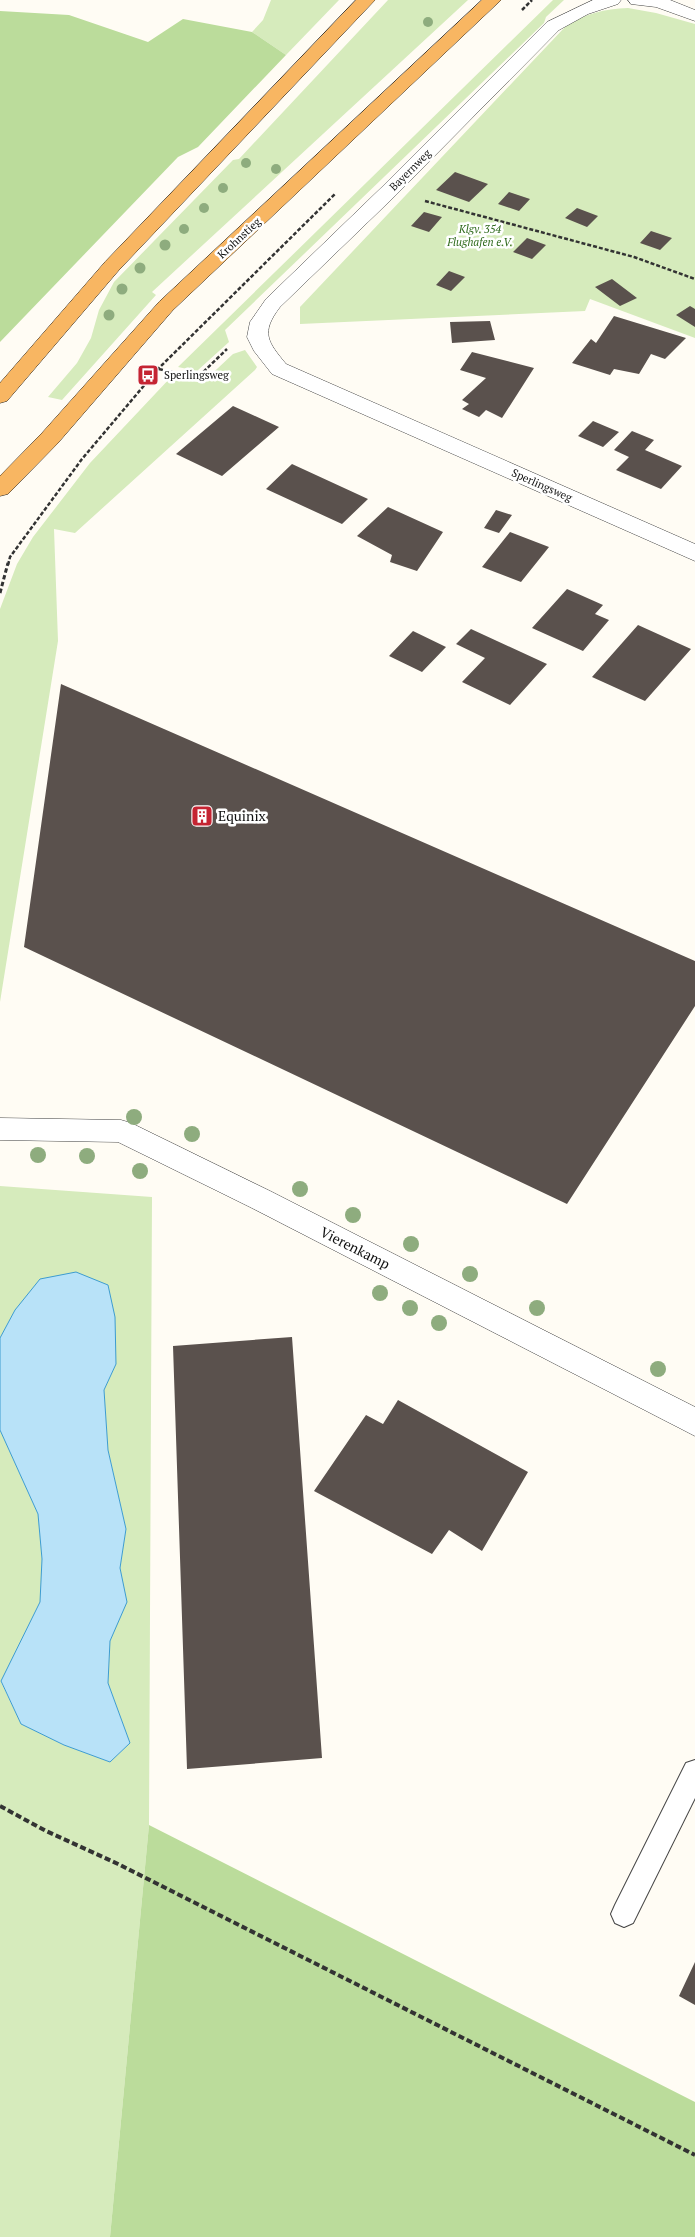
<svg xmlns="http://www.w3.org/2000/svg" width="695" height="2237" viewBox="0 0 695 2237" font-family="'PT Serif',serif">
<rect width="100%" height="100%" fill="#fffcf4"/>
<path fill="#d6ebbc" d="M271 0H339L286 55 252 32 263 20Z
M388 0H468L152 292 156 295 62 400 48 397 77 363 91 338 99 310 114 282 233 160 239 159Z
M553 0H564L546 17 544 23 225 330 229 342 197 371 178 367Z
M628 8 656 13 695 24V338L590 299 585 311 300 324V307L565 27C586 13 604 9 628 8Z
M245 350 257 367 255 370 75 533 54 529 58 641 0 1002V609L17 564 33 537 90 463 172 376 202 383 233 354Z
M0 1186 152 1197 149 1825 110 2237H0V1430L38 1514 42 1559 40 1602 1 1682 21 1724 64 1745 110 1762 130 1743 108 1683 110 1641 126 1602 120 1568 126 1529 108 1450 104 1390 116 1364 15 1310 0 1338Z"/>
<path fill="#bbdc9b" d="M0 11 69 15 148 42 183 19 252 32 286 55 198 147 178 157 0 342Z
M149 1825 695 2102V2237H110Z"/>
<path fill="#b8e2f8" stroke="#3d9cd0" d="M76 1272 108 1285 115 1317 116 1364 104 1390 108 1450 126 1529 120 1568 127 1602 110 1641 108 1683 130 1743 110 1762 64 1745 21 1724 1 1681 40 1602 42 1559 38 1514 0 1430V1338L15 1310 40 1279Z"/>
<path fill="#5a514d" d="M455 172 488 184 469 202 436 190Z
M509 192 530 199 519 211 498 204Z
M577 208 598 216 587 227 565 218Z
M424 212 442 217 429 232 411 226Z
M651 231 672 238 660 250 640 243Z
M527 238 546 245 532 259 513 252Z
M449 271 465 277 451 291 436 285Z
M612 279 637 298 620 306 595 287Z
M690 306 695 309V327L676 315Z
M614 316 686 338 665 359 651 354 639 374 614 369 610 375 572 363 591 339 596 343Z
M490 321 495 340 452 343 450 322Z
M472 352 534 368 502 418 486 410 479 417 462 409 469 404 462 400 486 378 460 370Z
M233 406 279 427 222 476 176 454Z
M593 421 619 432 603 447 578 436Z
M632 431 654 440 645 450 682 466 661 489 616 470 629 457 614 450Z
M292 464 368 499 342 524 266 489Z
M388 507 443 532 417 571 390 562 392 555 357 536Z
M496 510 512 515 499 533 484 528Z
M510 532 549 547 521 582 482 567Z
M567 589 603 605 595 614 609 620 583 651 532 628Z
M638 625 691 649 645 701 592 677Z
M471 629 547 664 510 705 462 682 485 658 456 644Z
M413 631 446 647 422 672 389 656Z
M61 684 695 961V1006L567 1204 24 947Z
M292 1337 322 1758 187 1769 173 1346Z
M398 1400 528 1472 482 1551 449 1530 432 1554 314 1491 366 1415 383 1424Z
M695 1962V2005L679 1996Z"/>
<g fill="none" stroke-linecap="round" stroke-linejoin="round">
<g stroke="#444" stroke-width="2">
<path id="service" d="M695 1760V1798L633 1923 624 1927 615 1923 611 1914 615 1905 686 1763Z"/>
</g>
<g stroke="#444" stroke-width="1">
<path id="minor" d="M593 0H621L618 4 588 14 559 30 396 195 280 307C260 333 268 342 286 364L695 544V561L272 374 254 351 247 337 250 322 266 299 382 187 547 22Z
M628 0H670L695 10V21L656 7 631 4Z
M0 1118 121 1120 131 1123 270 1191 695 1407V1436L250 1207 118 1142 0 1140Z"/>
</g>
<g stroke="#222" stroke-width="1">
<path id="trunk" d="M356 0H375L119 270 7 401 0 403V383L105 262Z
M482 0H501L173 310 58 443 8 494 0 496V476L42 433 159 302Z"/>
</g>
<path stroke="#333" stroke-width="2.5" stroke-dasharray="4 2" stroke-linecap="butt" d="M522 10 532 0
M425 201 634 257 695 279
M159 369 197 378 227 349
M8 565 10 557 82 459 158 369 336 193"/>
<path stroke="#333" stroke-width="3" stroke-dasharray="4.5 2.5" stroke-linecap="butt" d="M0 593 8 563"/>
<path stroke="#333" stroke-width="4" stroke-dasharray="6 3" stroke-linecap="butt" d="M0 1806 46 1831 118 1864 695 2155"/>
<use href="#service" fill="#fff" fill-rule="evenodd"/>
<use href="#minor" fill="#fff" fill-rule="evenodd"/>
<use href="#trunk" fill="#f8b662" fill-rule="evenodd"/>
</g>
<g fill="#8eac7e">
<circle cx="428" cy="22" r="5"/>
<circle cx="246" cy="163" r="5"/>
<circle cx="276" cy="169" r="5"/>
<circle cx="223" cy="188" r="5"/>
<circle cx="204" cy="208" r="5"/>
<circle cx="184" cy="229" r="5"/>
<circle cx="165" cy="245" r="5.5"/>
<circle cx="140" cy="268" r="5.5"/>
<circle cx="122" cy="289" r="5.5"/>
<circle cx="109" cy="315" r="5.5"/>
<circle cx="134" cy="1117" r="8"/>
<circle cx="192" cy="1134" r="8"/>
<circle cx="38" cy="1155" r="8"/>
<circle cx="87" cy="1156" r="8"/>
<circle cx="140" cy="1171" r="8"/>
<circle cx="300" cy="1189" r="8"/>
<circle cx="353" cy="1215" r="8"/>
<circle cx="411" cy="1244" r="8"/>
<circle cx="470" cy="1274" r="8"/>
<circle cx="380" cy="1293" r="8"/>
<circle cx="410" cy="1308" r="8"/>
<circle cx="537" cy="1308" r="8"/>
<circle cx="439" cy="1323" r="8"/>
<circle cx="658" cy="1369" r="8"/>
</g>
<defs>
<g id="bus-square" transform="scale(1.125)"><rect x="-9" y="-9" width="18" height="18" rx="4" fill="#c52432" stroke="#fff"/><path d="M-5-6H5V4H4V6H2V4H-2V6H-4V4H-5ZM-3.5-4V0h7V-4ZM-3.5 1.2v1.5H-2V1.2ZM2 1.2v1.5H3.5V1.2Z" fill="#fff"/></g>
<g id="building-square" transform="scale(1.125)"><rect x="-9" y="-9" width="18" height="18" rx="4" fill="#c52432" stroke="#fff"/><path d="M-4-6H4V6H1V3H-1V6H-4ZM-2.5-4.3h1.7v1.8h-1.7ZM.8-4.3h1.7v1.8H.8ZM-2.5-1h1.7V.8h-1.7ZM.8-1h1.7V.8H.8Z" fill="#fff"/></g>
</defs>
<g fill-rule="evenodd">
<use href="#bus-square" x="148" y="375"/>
<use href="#building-square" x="202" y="816"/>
</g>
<g text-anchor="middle" stroke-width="5" stroke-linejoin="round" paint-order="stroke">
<g font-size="11" fill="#111" stroke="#fff">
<text transform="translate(410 170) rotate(-45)" y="4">Bayernweg</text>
<text transform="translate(239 238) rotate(-43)" y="4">Krohnstieg</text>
<text transform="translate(542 485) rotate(24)" y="4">Sperlingsweg</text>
</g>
<g font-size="11" font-style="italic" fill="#316b1e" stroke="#fff">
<text x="480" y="233">Klgv. 354<tspan x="480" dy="13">Flughafen e.V.</tspan></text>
</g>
<g font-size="11" fill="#111" stroke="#fff" text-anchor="start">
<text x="164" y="379">Sperlingsweg</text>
</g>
<g font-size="14" fill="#111" stroke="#fff" text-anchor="start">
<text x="218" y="821">Equinix</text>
</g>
<g font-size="14" fill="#111" stroke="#fff">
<text transform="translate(355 1248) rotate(27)" y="5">Vierenkamp</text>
</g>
</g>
</svg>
